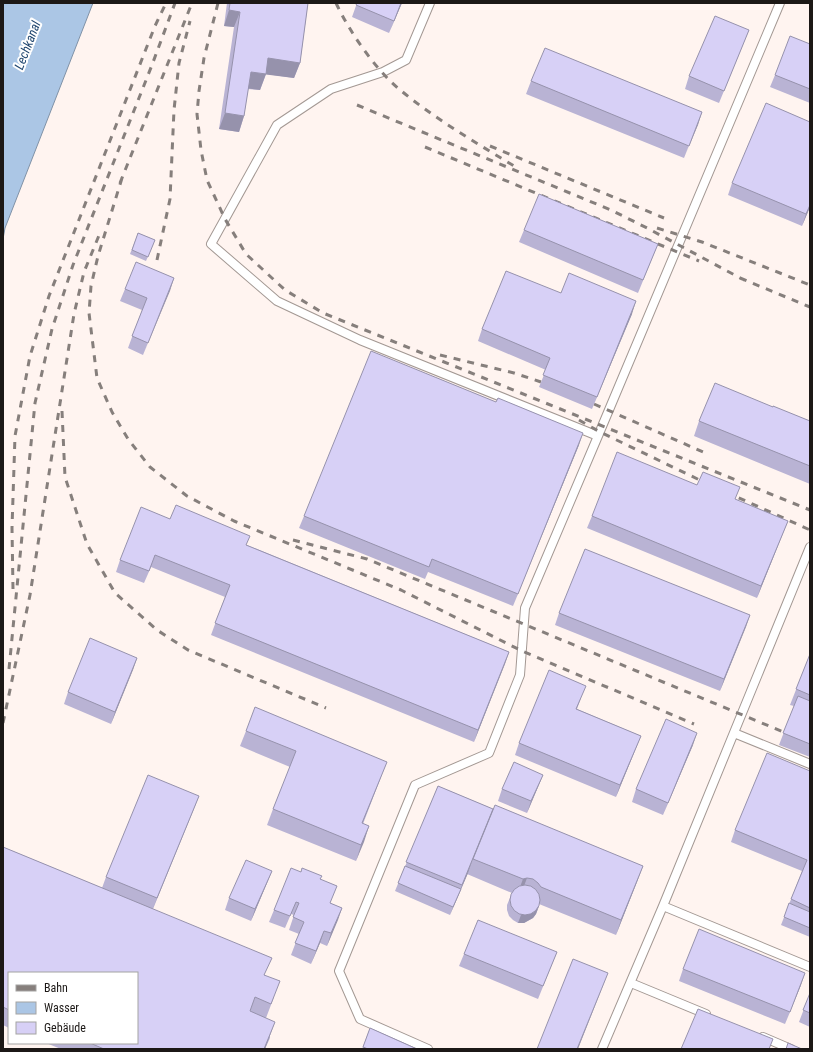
<svg xmlns="http://www.w3.org/2000/svg" width="813" height="1052" viewBox="0 0 813 1052" font-family="'Roboto Condensed',sans-serif">
<rect width="100%" height="100%" fill="#fff4f0"/>
<path fill="#abc6e5" stroke="#8092a7" d="M3 3H93L5 228 3 239Z"/>
<g fill="none" stroke-linecap="round" stroke-linejoin="round">
<g stroke="#a39893" stroke-width="10">
<path id="lane" d="M598 436 780 3
M734 733 810 764
M663 906 810 967
M631 983 706 1014
M763 1037 791 1049
M428 1049 360 1019 339 971 415 785 489 753 520 675 525 608 598 436 360 340 277 301 211 244 277 125 331 89 383 72 406 60 430 3
M602 1049 663 906 810 547"/>
</g>
<use href="#lane" stroke="#fff" stroke-width="8"/>
<path stroke="#867f7c" stroke-width="3" stroke-dasharray="7 7" stroke-linecap="butt" d="M218 3 204 58 199 91 197 114 201 150 207 180 225 219 246 254 285 290 323 313 810 510
M336 3C349 31 375 69 399 89 435 119 475 142 514 166
M357 105 611 210 647 228 744 280
M490 146 664 218
M425 147 699 261
M122 178 98 256 91 286 89 313 97 378 112 412 128 439 150 467 187 496 234 521 401 590 522 651 694 724
M120 183 192 3
M657 228 702 242 810 285
M157 260 170 199 174 110 179 63 190 21
M740 278 810 307
M440 355 514 373 541 382
M594 404 703 452
M62 411 65 477 87 544 115 593 157 630 188 650 326 708
M579 420 600 432 710 485
M726 492 810 530
M293 540 367 559 810 743
M13 589 12 528 15 436 30 356 49 296 155 26 166 3
M9 669 35 403 52 329 73 265 152 65 175 3
M3 723 30 595 74 314 84 272 100 233"/>
</g>
<path fill="#b9b3d4" d="M227 3H308L300 63 294 78 266 74 260 90 248 89 244 116 239 132 219 129 234 27 224 26Z
M357 3H402L389 33 352 17Z
M749 30 719 103 685 89 689 76Z
M810 44V103L770 87 775 75Z
M531 81 702 112 684 158 526 94Z
M732 183 810 207 802 226 728 195Z
M524 230 658 244 638 293 519 242Z
M138 233 155 240 146 261 130 254Z
M174 278 143 355 128 348 142 310 120 301 125 289Z
M561 293 632 314 592 409 539 387 546 370 478 341 482 329Z
M773 407 810 421V484L694 436 699 421Z
M579 445 513 606 428 572 425 579 299 528 304 516Z
M697 485 788 521 757 598 587 528 592 516Z
M170 519 247 545 509 652 474 742 211 635 225 597 151 567 144 583 116 572 120 560Z
M559 613 750 615 720 691 555 625Z
M810 654V757L779 745 794 706 790 705Z
M137 658 111 724 64 704 68 692Z
M581 698 577 709 641 736 616 797 515 755 519 743Z
M246 731 381 777 363 824 369 826 356 861 267 825 273 809 290 767 240 746Z
M693 745 663 815 632 802 636 789Z
M810 771V937L781 925 802 871 731 842 735 830Z
M543 775 538 787 527 813 498 801 502 789Z
M438 786 493 809 643 866 616 935 539 904V906L536 914 533 918 524 923H518L513 920 509 916 507 910V905L512 893 467 874 468 873 450 915 395 891Z
M199 796 193 811 153 909 265 975 274 997 266 1018 270 1038 265 1049H61L46 1043H137L9 973V1028L3 1025V847L102 888 106 877Z
M272 871 267 883 251 921 225 910 229 898Z
M301 872 321 879 330 903 342 908 327 946 320 943 311 964 291 955 299 934 289 930 294 915 291 914 285 928 269 922 274 910Z
M557 952 538 999 459 966 464 954Z
M683 969 801 985 785 1024 679 981Z
M810 993V1027L799 1022Z
M370 1028 417 1049H362Z"/>
<path fill="#9692ac" d="M401 3H402L389 33 394 21Z
M229 10 240 12 234 27 224 26Z
M268 58 300 63 294 78 262 74Z
M251 72 266 74 260 90 245 88Z
M702 112 698 125 684 158 689 146Z
M225 113 244 116 239 132 219 129Z
M810 205V207L802 226 806 214Z
M174 278 170 291 143 355 148 343Z
M636 301 632 314 592 409 597 397Z
M583 433 579 445 513 606 518 594Z
M788 521 783 533 757 598 761 586Z
M750 615 746 627 720 691 724 679Z
M509 652 505 664 474 742 478 730Z
M137 658 133 670 111 724 115 712Z
M697 733 693 745 663 815 668 803Z
M641 736 636 748 616 797 620 785Z
M387 762 381 777 356 839 362 823Z
M543 775 538 787 527 813 531 801Z
M199 796 193 811 151 913 157 898Z
M369 826 364 842 356 861 361 845Z
M472 861 468 873 450 915 453 907Z
M643 866 637 882 616 935 621 920Z
M272 871 267 883 251 921 255 909Z
M527 878 521 894 517 895 523 879Z
M539 906 536 914 533 918 524 923H518L521 915Z
M342 908 338 920 327 946 331 933Z
M324 931 320 943 311 964 316 951Z
M608 973 578 1049H577Z
M805 973 801 985 785 1024 790 1012Z
M275 1022 265 1049H264Z"/>
<path fill="#d7d0f6" stroke="#9692ac" d="M230 3H308L300 63 268 58 266 74 251 72 244 116 225 113 240 12 229 10Z
M357 3H401L394 21 356 5Z
M715 16 749 30 724 91 689 76Z
M790 36 810 44V89L775 75Z
M545 48 702 112 689 146 531 81Z
M766 103 810 122V205L806 214 732 183Z
M539 194 658 244 643 280 524 230Z
M138 233 155 240 148 257 132 250Z
M136 262 174 278 148 343 132 336 147 298 125 289Z
M506 271 561 293 569 273 636 301 597 397 543 375 550 358 482 329Z
M371 351 496 402 498 398 583 433 518 594 432 559 429 567 304 516Z
M715 383 773 407V406L810 421V466L699 421Z
M617 452 697 485 703 472 740 487 735 499 788 521 761 586 592 516Z
M176 505 250 536 246 545 509 652 478 730 215 623 230 585 155 555 149 571 120 560 141 507 170 519Z
M585 549 750 615 724 679 559 613Z
M90 638 137 658 115 712 68 692Z
M810 654V695L796 689Z
M549 670 586 686 576 709 641 736 620 785 519 743Z
M798 696 810 701V744L783 733Z
M255 707 387 762 362 823 369 826 361 845 273 809 296 751 246 731Z
M666 719 697 733 668 803 636 789Z
M767 753 810 771V908L791 899 807 860 735 830Z
M514 762 543 775 531 801 502 789Z
M148 775 199 796 157 898 106 877Z
M438 786 493 809 462 885 406 862Z
M495 805 643 866 621 920 541 887 538 883 533 879 527 878 523 879 473 859Z
M3 847 272 958 264 975 280 981 271 1004 255 997 250 1011 275 1022 264 1049H104L90 1043H137V973H9V1010L3 1007Z
M246 860 272 871 255 909 229 898Z
M405 866 461 889 453 907 398 883Z
M291 868 301 872 302 868 322 876 320 879 337 886 330 903 342 908 331 933 324 931 316 951 295 943 304 922 293 917 299 903 296 902 290 916 274 910Z
M510 900a15 15 0 1 1 30 0a15 15 0 1 1-30 0Z
M789 903 810 912V928L784 917Z
M478 920 557 952 543 986 464 954Z
M699 929 805 973 790 1012 683 969Z
M573 959 608 973 577 1049H537Z
M810 993V1013L803 1010Z
M698 1009 773 1039 769 1049H681Z
M370 1028 417 1049H368L363 1047Z
M788 1043 802 1049H786Z"/>
<g text-anchor="middle" stroke-width="4" stroke-linejoin="round" paint-order="stroke">
<g font-size="13" font-style="italic" fill="#214770" stroke="#fff">
<text transform="translate(27 45) rotate(-69)" y="5">Lechkanal</text>
</g>
</g>
<rect width="813" height="1052" fill="none" stroke="#1c1816" stroke-width="8"/>
<rect x="8" y="972" width="130" height="72" fill="#ffffff" stroke="#a4a3a2"/>
<rect x="16" y="985" width="20" height="6" fill="#867f7c" stroke="#a4a3a2"/>
<text x="44" y="992" font-size="12" fill="#1c1816">Bahn</text>
<rect x="16" y="1002" width="20" height="12" fill="#abc6e5" stroke="#a4a3a2"/>
<text x="44" y="1012" font-size="12" fill="#1c1816">Wasser</text>
<rect x="16" y="1022" width="20" height="12" fill="#d7d0f6" stroke="#a4a3a2"/>
<text x="44" y="1032" font-size="12" fill="#1c1816">Gebäude</text>
</svg>
